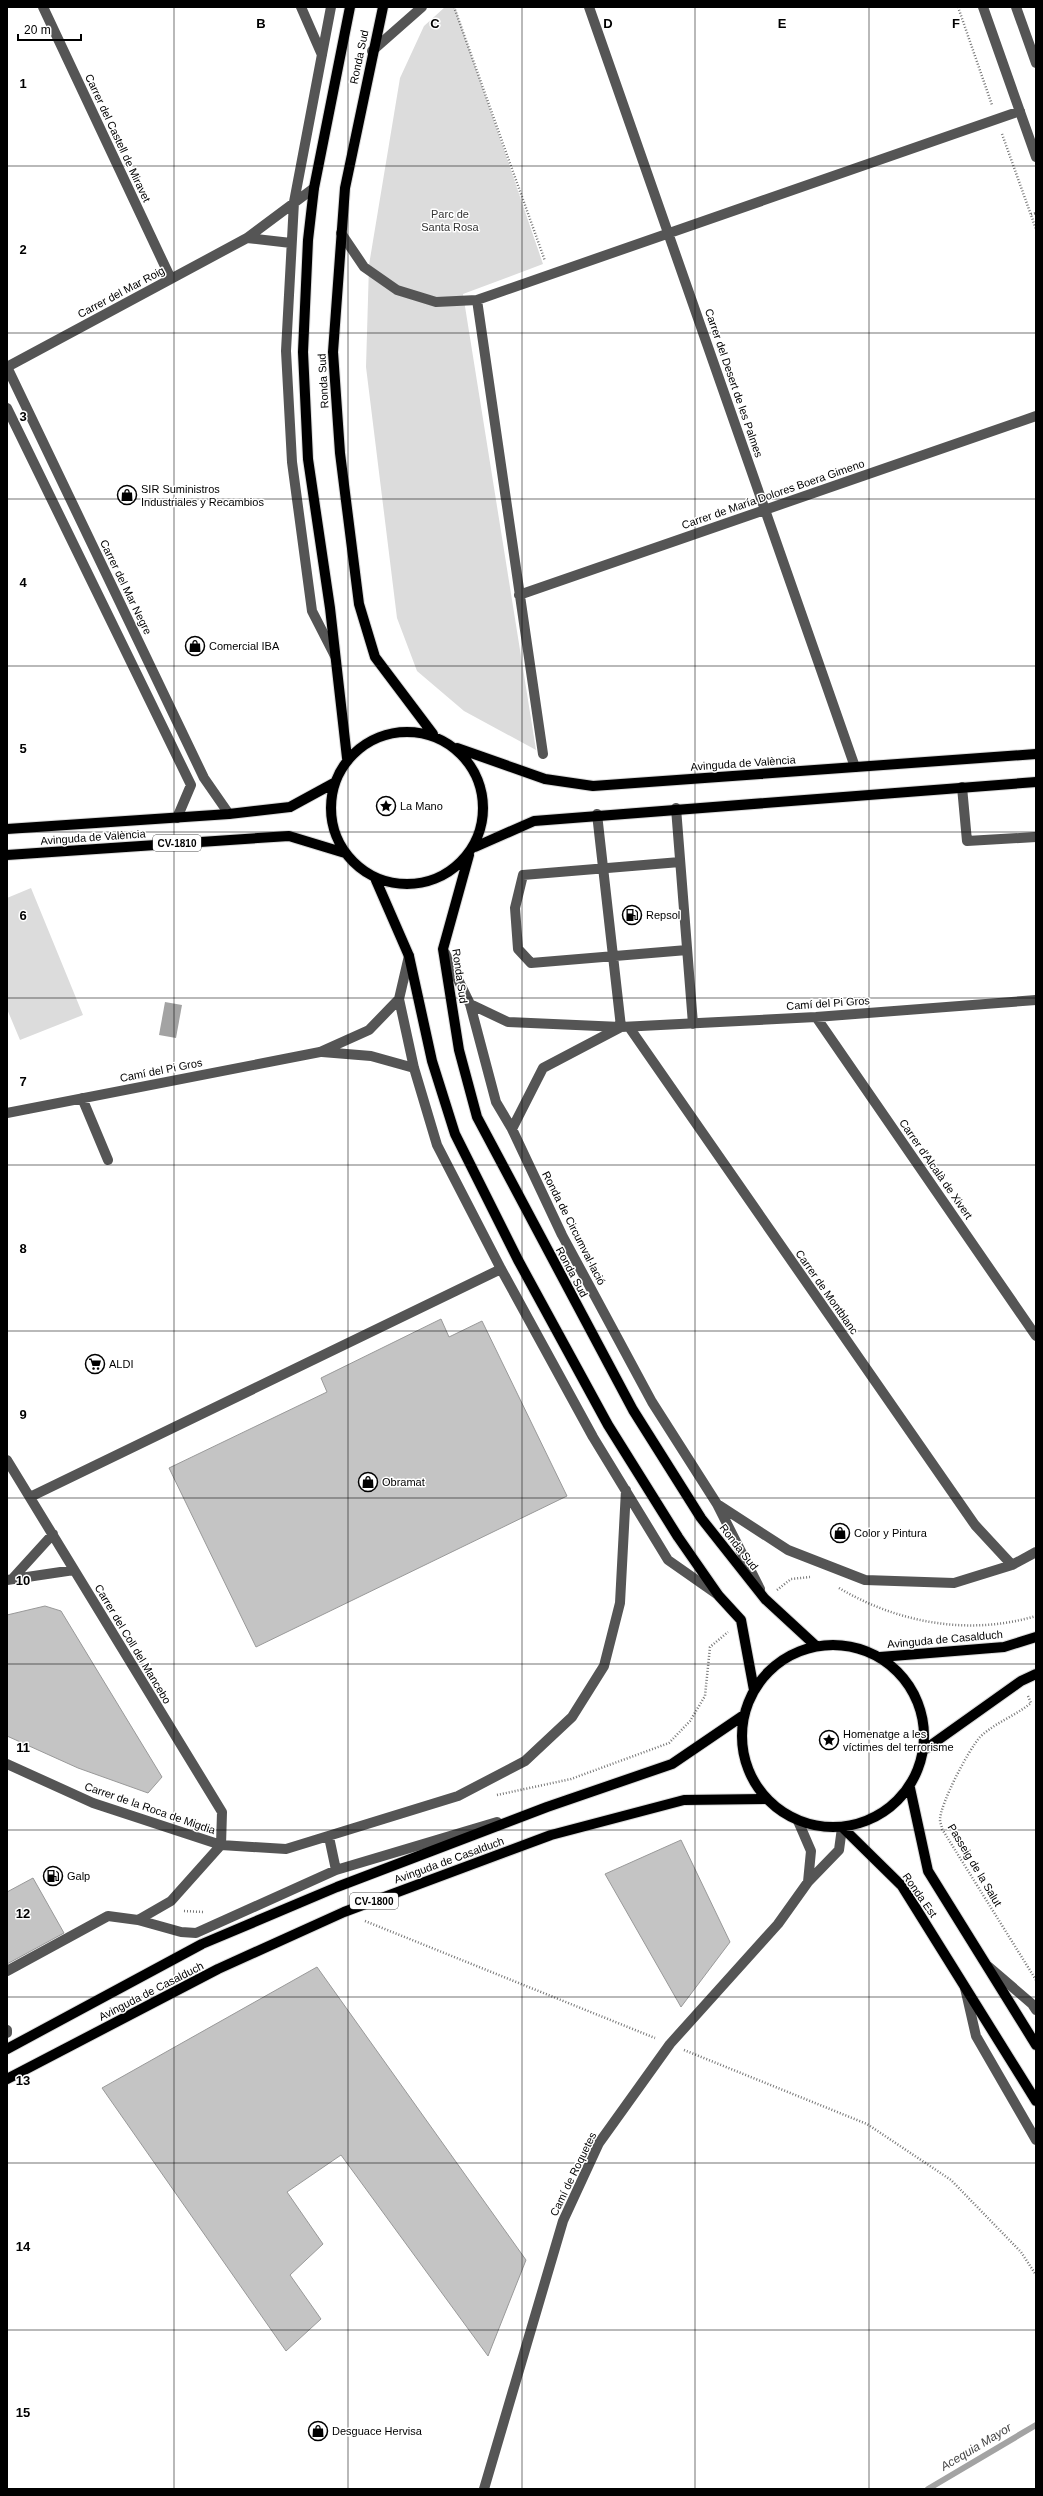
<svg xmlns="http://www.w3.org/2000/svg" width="1043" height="2496" viewBox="0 0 1043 2496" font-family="Helvetica,sans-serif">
<rect width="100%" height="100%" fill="#fff"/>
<path fill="#dcdcdc" d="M445 7H455L543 264 463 294 536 750 464 711 417 671 397 618 366 367 369 265 400 78 424 26Z
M31 888 83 1015 20 1040 7 1009V898Z"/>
<path fill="#a3a3a3" d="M165 1002 182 1005 176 1038 159 1035Z"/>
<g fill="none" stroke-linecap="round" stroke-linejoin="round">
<path stroke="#a3a3a3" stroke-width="6" d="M928 2489 1036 2425"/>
</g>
<path fill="#c4c4c4" stroke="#999" d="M441 1319 449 1337 482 1321 567 1496 256 1647 169 1468 327 1392 321 1378Z
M45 1606 61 1611 162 1777 148 1793 78 1768 7 1736V1615Z
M681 1840 730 1942 681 2007 605 1874Z
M33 1878 64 1933 7 1964V1892Z
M317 1967 526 2260 488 2356 341 2155 287 2192 323 2244 290 2275 321 2319 286 2351 102 2088Z"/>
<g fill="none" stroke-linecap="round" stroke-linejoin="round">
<g stroke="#dbdbdb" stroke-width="12">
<path id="major" d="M383 7 345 188 333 352 340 453 359 604 375 657 433 734
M331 808a76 76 0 1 1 152 0a76 76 0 1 1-152 0Z
M457 748 545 779 593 786 1036 754
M347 758 330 608 308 459 303 352 308 240 314 188 350 7
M7 829 229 814 290 807 334 783
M475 847 534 821 1036 782
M7 855 289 836 345 853
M469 855 443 949 459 1050 477 1117 633 1410 701 1518 765 1599 816 1646
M375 878 409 956 432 1061 455 1134 518 1260 608 1425 678 1537 719 1596 741 1620 754 1690
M742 1736a91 91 0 1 1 182 0a91 91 0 1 1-182 0Z
M880 1657 1004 1647 1036 1637
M924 1750 1021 1681 1036 1674
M910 1788 928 1871 1036 2045
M843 1828 902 1886 1036 2101
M7 2049 202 1944 337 1887 547 1807 672 1764 744 1715
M7 2079 218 1969 344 1912 551 1835 684 1800 766 1799"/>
</g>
<path stroke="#777" stroke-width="2.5" stroke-dasharray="1 2" stroke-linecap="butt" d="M454 7 545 261
M958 7 992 105
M1002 134 1036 229
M1031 214 1036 213
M839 1588C898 1623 969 1636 1036 1616
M777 1590 791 1579 810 1577
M1028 1696 1031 1703C1015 1716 996 1722 980 1737 969 1749 940 1804 940 1820 940 1823 942 1826 942 1829L1036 1980
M497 1795 571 1779 669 1743 690 1721 705 1696 710 1647 728 1632
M184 1911 203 1912
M365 1921 655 2038
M684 2050 867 2124 951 2180 1021 2252 1036 2275"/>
<path stroke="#555" stroke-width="10" d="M43 7 171 279
M301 7 322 55
M331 7 294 202 286 351 292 462 312 611 335 656
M589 7 855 767
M983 7 1036 157
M1016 7 1036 63
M372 51 422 7
M341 233 364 267 397 290 436 302 477 300 1020 111
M247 238 291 243
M477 300 543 754
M7 367 204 778 229 814
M7 367 247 238 314 188
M7 408 191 785 177 818
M519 595 1036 416
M962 787 967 841 1036 837
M676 808 693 1024
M597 814 621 1027
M680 862 523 875 515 908 518 949 531 963 687 950
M445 953 470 1004 496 1102 512 1129 562 1235 652 1402 717 1504 760 1589
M409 956 399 999 414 1068 437 1145 501 1269 593 1437 668 1560 718 1595
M470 1004 508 1022 621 1027 816 1017 1036 1000
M816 1017 1036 1336
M629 1027 975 1525 1012 1565
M322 1052 371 1056 414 1068
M82 1098 108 1160
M7 1113 320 1052 369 1030 399 999
M512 1129 543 1068 621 1027
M7 1460 222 1812 221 1845
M30 1497 501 1269
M717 1504 788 1550 865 1580 954 1583 1012 1565 1036 1552
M13 1578 53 1534
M7 1580 74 1570
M7 1764 93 1803 221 1845 286 1849 458 1796 525 1761 572 1717 604 1666 620 1603 626 1490
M798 1821 811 1851 808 1882
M329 1837 336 1870
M138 1920 171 1901 221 1845
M989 1967 1032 2004 1036 2010
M7 1971 108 1916 138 1920 181 1932 196 1933 336 1870 497 1822
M965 1988 976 2036 1036 2140
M7 2030V2033
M484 2489 563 2221 599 2143 670 2044 778 1924 808 1882 839 1850 842 1828"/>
<use href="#major" stroke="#000" stroke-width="10"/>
</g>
<path fill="none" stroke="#000" stroke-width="1" stroke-opacity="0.55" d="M174 7V2489M348 7V2489M522 7V2489M695 7V2489M869 7V2489M7 166H1036M7 333H1036M7 499H1036M7 666H1036M7 832H1036M7 998H1036M7 1165H1036M7 1331H1036M7 1498H1036M7 1664H1036M7 1830H1036M7 1997H1036M7 2163H1036M7 2330H1036"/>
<defs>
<g id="shop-ring" transform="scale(1)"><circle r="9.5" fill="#fff" stroke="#000" stroke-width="1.5"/><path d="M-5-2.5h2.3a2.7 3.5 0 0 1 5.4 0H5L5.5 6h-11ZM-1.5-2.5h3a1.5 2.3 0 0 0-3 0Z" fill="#000"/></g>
<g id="sight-ring" transform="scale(1)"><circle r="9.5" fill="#fff" stroke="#000" stroke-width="1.5"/><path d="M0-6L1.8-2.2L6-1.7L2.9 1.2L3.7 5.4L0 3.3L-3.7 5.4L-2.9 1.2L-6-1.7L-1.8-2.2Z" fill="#000"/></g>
<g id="fuel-ring" transform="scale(1)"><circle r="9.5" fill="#fff" stroke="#000" stroke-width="1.5"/><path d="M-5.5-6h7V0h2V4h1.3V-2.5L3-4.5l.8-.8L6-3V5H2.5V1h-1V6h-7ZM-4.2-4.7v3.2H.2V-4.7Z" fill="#000"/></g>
<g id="supermarket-ring" transform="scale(1)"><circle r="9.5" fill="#fff" stroke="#000" stroke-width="1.5"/><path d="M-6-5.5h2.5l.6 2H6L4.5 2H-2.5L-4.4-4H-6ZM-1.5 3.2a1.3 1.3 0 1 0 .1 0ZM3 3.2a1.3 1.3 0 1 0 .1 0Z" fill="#000"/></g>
</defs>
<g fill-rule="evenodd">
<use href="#shop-ring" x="127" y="495"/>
<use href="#shop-ring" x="195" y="646"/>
<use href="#sight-ring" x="386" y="806"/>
<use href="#fuel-ring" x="632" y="915"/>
<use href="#supermarket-ring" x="95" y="1364"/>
<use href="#shop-ring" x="368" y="1482"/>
<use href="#shop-ring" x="840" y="1533"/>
<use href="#sight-ring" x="829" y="1740"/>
<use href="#fuel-ring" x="53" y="1876"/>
<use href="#shop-ring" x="318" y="2431"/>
</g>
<g text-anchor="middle" stroke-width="3" stroke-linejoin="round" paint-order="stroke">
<g fill="#fff" stroke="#4c4c4c" stroke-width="1">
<rect x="153" y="835" width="48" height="16" rx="3"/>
<rect x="350" y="1893" width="48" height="16" rx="3"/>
</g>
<g font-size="10" font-weight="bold" fill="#000">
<text x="177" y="847">CV-1810</text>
<text x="374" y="1905">CV-1800</text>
</g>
<g font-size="11" fill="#000" stroke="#fff">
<text transform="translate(359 57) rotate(-78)" y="4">Ronda Sud</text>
<text transform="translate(118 138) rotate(65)" y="4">Carrer del Castell de Miravet</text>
<text transform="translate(121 292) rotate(-28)" y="4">Carrer del Mar Roig</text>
<text transform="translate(323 381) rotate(-93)" y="4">Ronda Sud</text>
<text transform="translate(734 383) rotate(71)" y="4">Carrer del Desert de les Palmes</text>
<text transform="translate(773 494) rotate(-19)" y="4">Carrer de María Dolores Boera Gimeno</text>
<text transform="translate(126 587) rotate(64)" y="4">Carrer del Mar Negre</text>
<text transform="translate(743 763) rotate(-4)" y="4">Avinguda de València</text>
<text transform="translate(93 837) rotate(-4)" y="4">Avinguda de València</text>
<text transform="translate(460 976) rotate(82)" y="4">Ronda Sud</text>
<text transform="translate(828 1003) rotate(-4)" y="4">Camí del Pi Gros</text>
<text transform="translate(161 1070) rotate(-11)" y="4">Camí del Pi Gros</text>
<text transform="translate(936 1169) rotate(55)" y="4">Carrer d'Alcalà de Xivert</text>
<text transform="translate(574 1228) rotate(63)" y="4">Ronda de Circumval·lació</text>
<text transform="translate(572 1272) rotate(62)" y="4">Ronda Sud</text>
<text transform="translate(827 1292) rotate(55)" y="4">Carrer de Montblanc</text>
<text transform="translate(739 1547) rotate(52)" y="4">Ronda Sud</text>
<text transform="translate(945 1639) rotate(-5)" y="4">Avinguda de Casalduch</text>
<text transform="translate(133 1644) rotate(59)" y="4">Carrer del Coll del Mancebo</text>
<text transform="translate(150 1808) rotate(19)" y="4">Carrer de la Roca de Migdia</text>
<text transform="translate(449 1860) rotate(-20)" y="4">Avinguda de Casalduch</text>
<text transform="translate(975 1865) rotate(59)" y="4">Passeig de la Salut</text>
<text transform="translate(920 1895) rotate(55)" y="4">Ronda Est</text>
<text transform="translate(151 1991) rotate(-27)" y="4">Avinguda de Casalduch</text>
<text transform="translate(573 2174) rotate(-64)" y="4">Camí de Roquetes</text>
</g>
<g font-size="11" fill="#333" stroke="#fff">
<text x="450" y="218">Parc de<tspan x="450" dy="13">Santa Rosa</tspan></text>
</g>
<g font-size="11" fill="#000" stroke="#fff" text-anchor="start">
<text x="141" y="493">SIR Suministros<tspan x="141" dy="13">Industriales y Recambios</tspan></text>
<text x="209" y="650">Comercial IBA</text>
<text x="400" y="810">La Mano</text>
<text x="646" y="919">Repsol</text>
<text x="109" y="1368">ALDI</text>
<text x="382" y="1486">Obramat</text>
<text x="854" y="1537">Color y Pintura</text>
<text x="843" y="1738">Homenatge a les<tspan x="843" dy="13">víctimes del terrorisme</tspan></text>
<text x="67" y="1880">Galp</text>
<text x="332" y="2435">Desguace Hervisa</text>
</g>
<g font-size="12" font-style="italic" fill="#444" stroke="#fff">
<text transform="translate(976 2447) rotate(-31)" y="4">Acequia Mayor</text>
</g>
</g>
<g font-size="13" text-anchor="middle" font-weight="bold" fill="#000" stroke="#fff" stroke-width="3" stroke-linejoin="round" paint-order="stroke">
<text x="261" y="28">B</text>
<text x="435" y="28">C</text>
<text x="608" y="28">D</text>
<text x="782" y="28">E</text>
<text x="956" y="28">F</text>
<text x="23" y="88">1</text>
<text x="23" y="254">2</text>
<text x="23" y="421">3</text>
<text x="23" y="587">4</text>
<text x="23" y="753">5</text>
<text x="23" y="920">6</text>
<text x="23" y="1086">7</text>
<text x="23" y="1253">8</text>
<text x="23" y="1419">9</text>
<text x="23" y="1585">10</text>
<text x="23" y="1752">11</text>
<text x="23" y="1918">12</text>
<text x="23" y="2085">13</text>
<text x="23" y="2251">14</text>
<text x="23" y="2417">15</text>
</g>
<rect width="1043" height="2496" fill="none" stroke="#000000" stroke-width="16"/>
<path d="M18 34v6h63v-6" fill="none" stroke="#000000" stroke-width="2"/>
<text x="24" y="34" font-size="12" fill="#000000" stroke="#ffffff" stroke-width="3" paint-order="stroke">20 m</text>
</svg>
